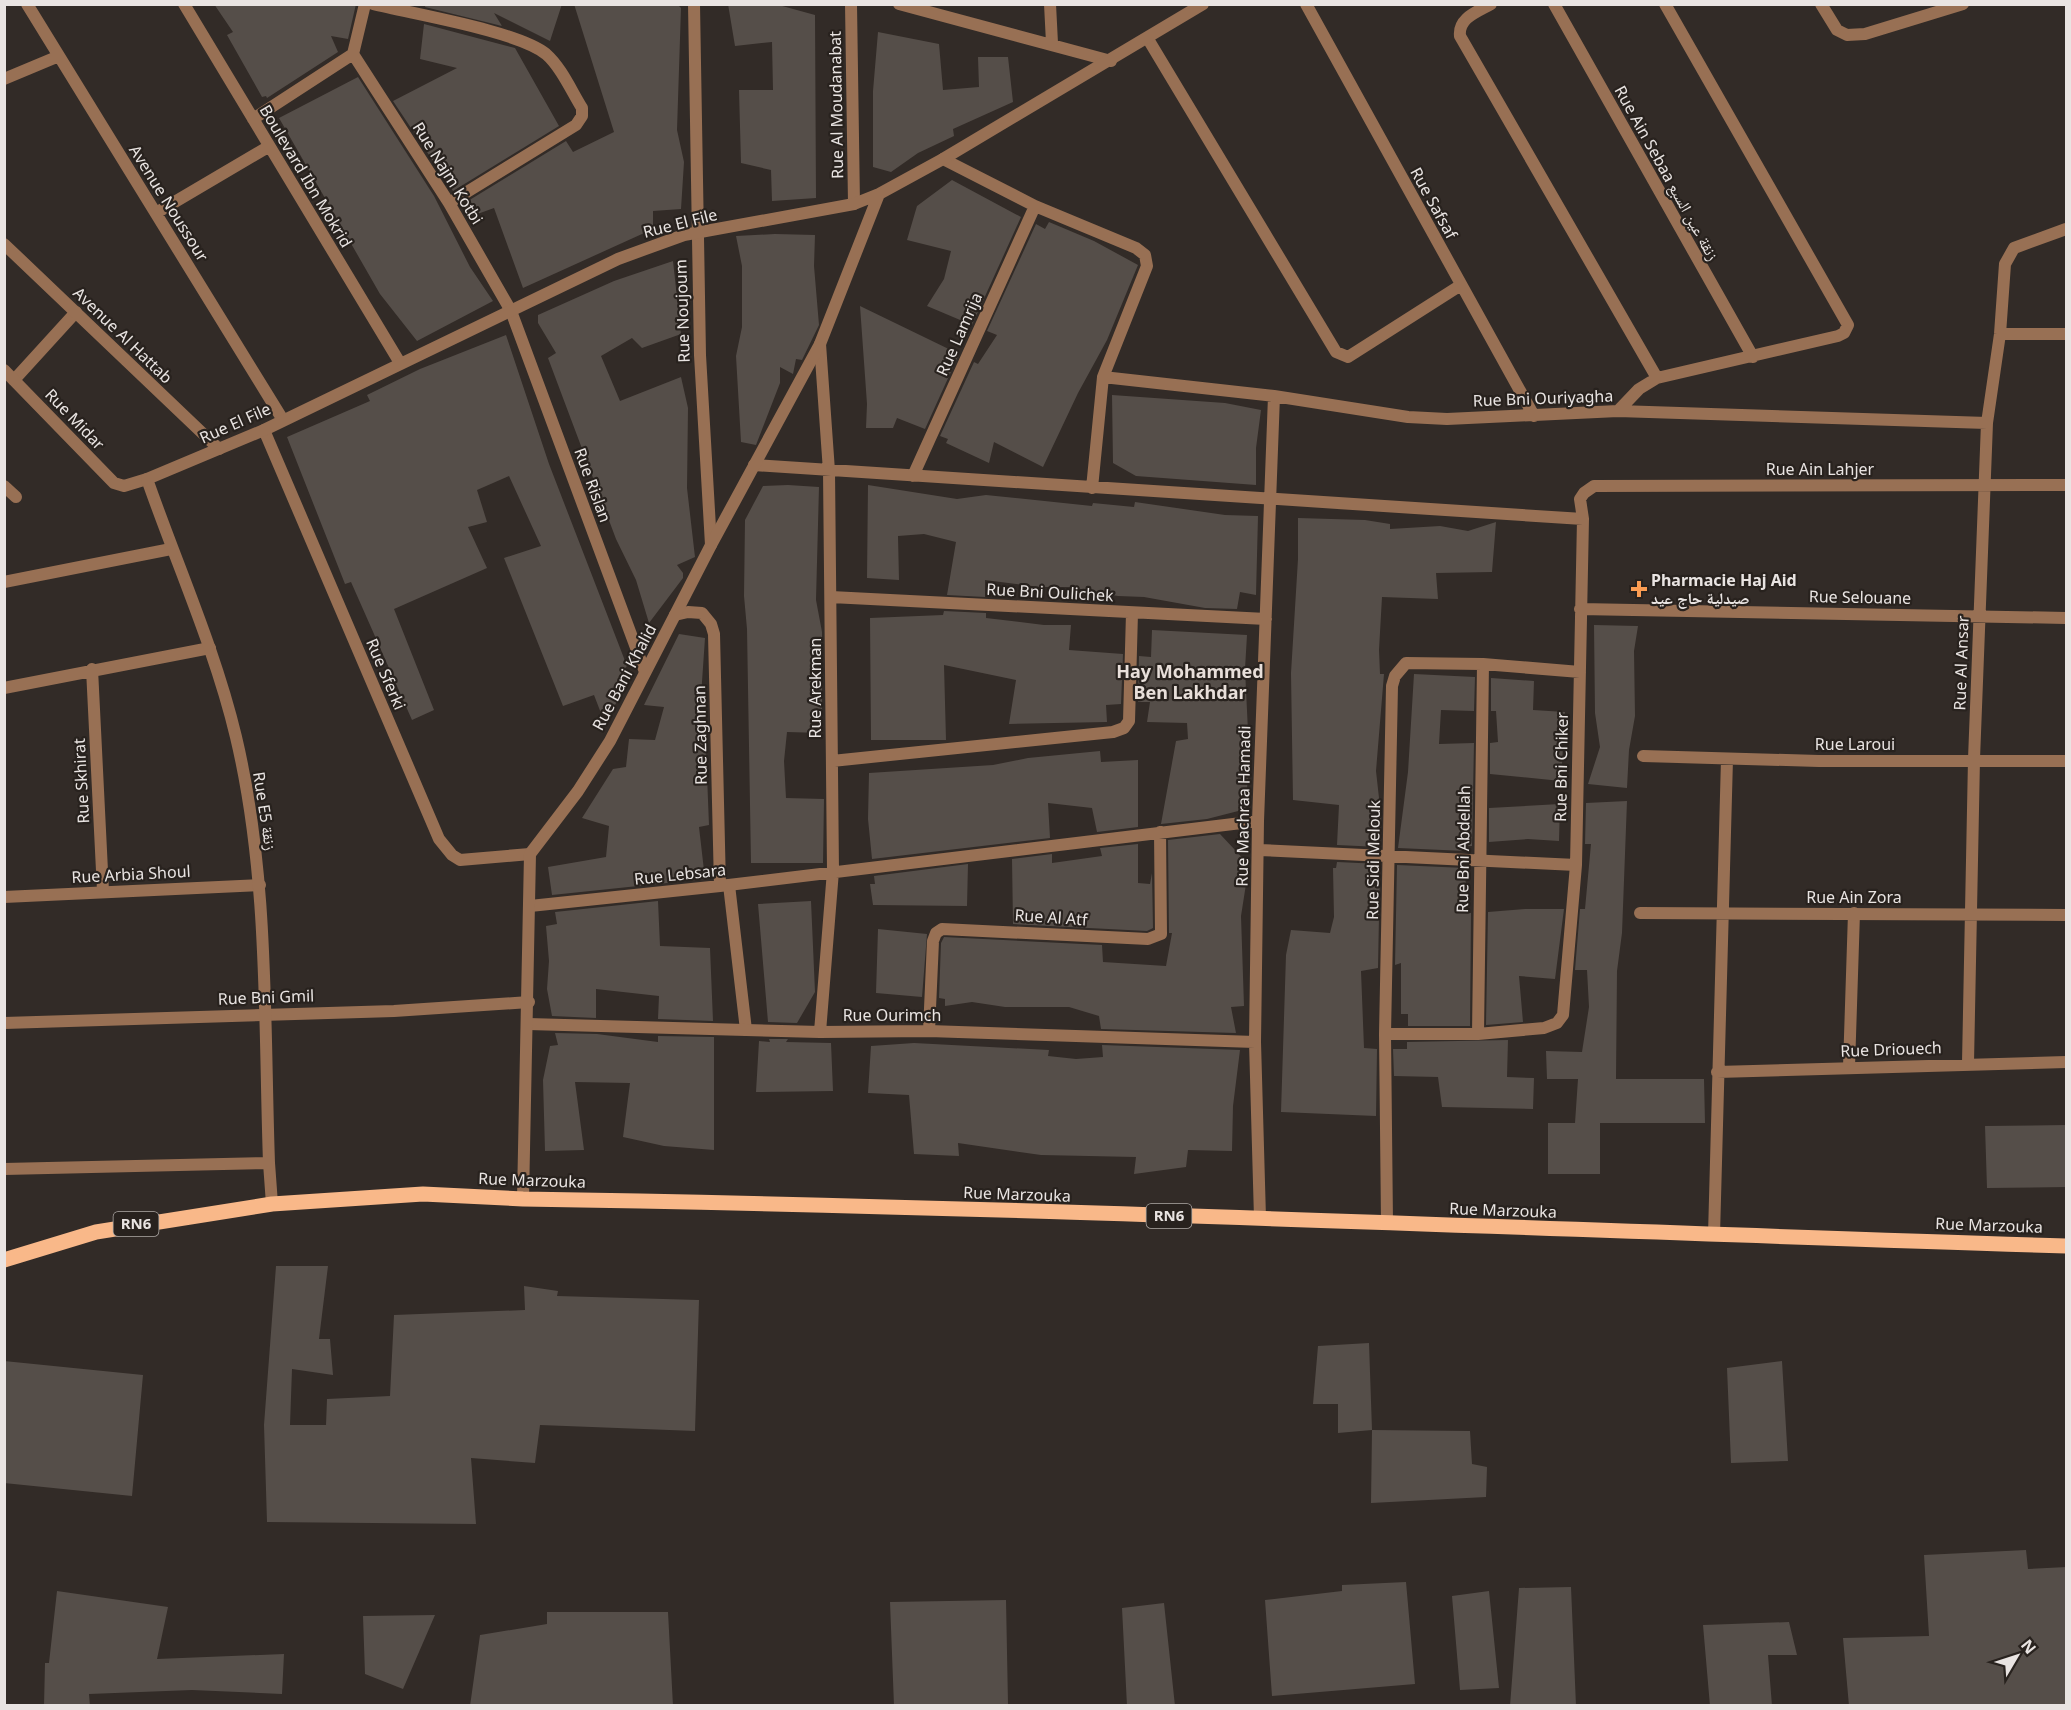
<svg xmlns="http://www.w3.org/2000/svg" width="2071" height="1710" viewBox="0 0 2071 1710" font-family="'Noto Sans','Noto Naskh Arabic',sans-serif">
<rect width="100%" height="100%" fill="#322b27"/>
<path fill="#554e49" d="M214 4H356L348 39 331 36 338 52 267 98 266 96 262 97 227 35 233 32Z
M426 4H562L550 41 494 13 502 26 425 7Z
M574 4H677L681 8 677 130 684 162 681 209 653 211V229L523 288 494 208 472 216 463 204 566 141 573 152 614 132Z
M728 4H775L815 15 816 198 772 201 771 170 741 163 739 90H773L772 42 735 46Z
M424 24 515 48 559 126 453 191 393 101 457 68 420 59Z
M878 32 939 44 943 90 979 87 978 57H1008L1013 102 953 129 954 136 918 153 891 172 873 167V91Z
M358 77 434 196 470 267 493 301 417 341 380 294 279 118Z
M952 180 1021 217 972 325 927 306 944 279 951 251 907 240 917 206Z
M1049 222 1094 241 1138 265 1107 340 1078 393 1043 467 994 442 989 463 946 443 948 439 940 436 974 362 978 364 997 335 987 331 1036 224 1045 229Z
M775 234 815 235 814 266 819 325 802 360 796 359 793 374 780 367V383L756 445 741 442 736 356 742 327V266L736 236Z
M673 261 681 334 642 348 632 338 601 356 620 401 681 377 688 408 687 488 695 557 677 565 683 573V578L649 623 636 580 616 539 563 398 548 358 556 353 538 323V315L614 281Z
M860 306 959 354 925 429 897 418 893 428H866L867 404Z
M506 335 549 464 627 666 621 672 625 690 604 721 594 695 563 706 504 558 541 546 509 476 477 490 487 522 468 527 487 568 394 609 434 710 412 720 351 582 345 584 287 437 370 401 367 395 420 369Z
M1112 395 1225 403 1261 410 1256 448V485L1136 476 1113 463Z
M788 485 819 487 816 600 822 632V733L787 732 784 761 786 798 824 799 823 863H751L747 629 744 596 745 520 763 486Z
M868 485 957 499 986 495 1092 506 1093 503 1134 507 1135 502 1225 515 1258 516 1256 595 1240 592 1237 609 1205 608 1144 597 1118 596 1070 587H1040L985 580V597L947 595 956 542 924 534 898 536 899 580 867 578Z
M1298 518 1365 520 1390 524V529L1440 526 1468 531 1496 522 1492 572 1436 573 1438 599 1382 597 1379 650 1380 674H1384L1376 771 1381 816 1380 847 1337 845 1339 805 1293 800 1291 673 1298 559Z
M944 611 986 613V618L1044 625H1071L1069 650 1123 654 1121 704 1106 705 1107 722 1009 724 1016 680 944 665 946 740H871L870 618 943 615Z
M1594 625 1638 626 1634 651 1635 716 1629 750 1627 788 1588 784 1600 747 1595 713Z
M1152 630 1247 635 1245 669 1249 752 1246 809 1207 819 1161 824 1176 741 1188 739 1187 723 1147 722 1150 702H1138L1139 656 1151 657Z
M679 634 705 638 700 711 706 750 709 825 699 827 705 879 552 895 548 867 606 857 609 826 582 818 613 769 626 767 629 739 655 740 664 707 644 705Z
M1414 674 1475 677 1474 711 1441 710 1439 744 1474 743 1472 846H1465V851L1398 848 1408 772Z
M1491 678 1534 681 1533 710 1565 712 1561 781 1490 774V743L1498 742 1496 711H1491Z
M1100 751 1101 762 1138 760V827L1097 832 1092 808 1048 803 1050 838 872 859 868 819 869 773 993 765 1028 758Z
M1627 801 1622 933 1617 971 1616 1079H1704L1705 1123H1600V1174H1548V1123H1575L1578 1079H1547L1546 1051 1582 1052 1589 1007 1587 970H1575L1580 909H1585L1591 844H1585L1586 803Z
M1560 804 1559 841 1528 839 1489 842V808Z
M1220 834 1249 865 1241 916 1244 1006 1231 1007 1236 1033 1101 1029 1099 1016 1069 1007H1005L972 1002 945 1006V999L939 998 941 943 944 937 1102 945 1103 962 1166 966 1172 933H1169L1168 840Z
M1138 844V883L1150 884 1152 873 1153 928 1147 931 1013 924 1012 859 1052 854V863L1102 856 1100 848Z
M1337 862 1380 864 1378 968 1361 971 1364 1048 1377 1049 1376 1116 1281 1112 1286 955 1291 930 1330 933 1334 917 1333 868H1336Z
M968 864 967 906 873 905 870 884H875L874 876Z
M1397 865 1465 868 1467 913H1471L1470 1026H1408V1014H1401V963L1395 965Z
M658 901 660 946 710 948 713 1021 658 1019 659 996 596 989V1018L552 1016 547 989 549 961 546 926 557 924 555 912Z
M811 901 815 992 797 1023 768 1022 758 904Z
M1525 909H1564L1555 979 1519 976 1523 1022 1486 1025 1488 912Z
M878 929 927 934 922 997 876 993Z
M555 1033 597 1034 658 1042V1036L714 1037V1150L664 1146 623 1137 630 1083 575 1082 584 1150 545 1151 543 1080 550 1046 558 1045Z
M769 1039H788L786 1042 831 1043 833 1091 756 1092 759 1041 770 1042Z
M1508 1040 1507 1077 1534 1078 1533 1109 1442 1107 1438 1077 1394 1076 1393 1049H1407V1042Z
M914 1043 1049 1050 1048 1056 1076 1059 1103 1057 1102 1045 1240 1050 1233 1106 1232 1151 1188 1150 1186 1167 1134 1174 1136 1157 1041 1155 958 1143 959 1156 914 1154 909 1095 868 1093 871 1046Z
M2067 1125V1187L1987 1188 1985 1126Z
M276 1266H328L319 1339H330L333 1375 292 1369 290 1425H326L327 1399 390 1396 394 1315 525 1310 524 1286 558 1291 557 1296 699 1300 695 1431 540 1425 535 1463 471 1458 476 1524 267 1522 264 1425Z
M1369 1343 1372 1430 1338 1433V1404H1313L1318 1346Z
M4 1361 143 1375 132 1496 4 1483Z
M1782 1361 1788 1461 1731 1463 1727 1368Z
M1372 1430 1470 1431 1472 1464 1487 1467 1486 1497 1371 1503Z
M2026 1550 2028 1569 2067 1567V1706H1849L1843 1638 1929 1636 1924 1555Z
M1406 1582 1415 1684 1272 1696 1265 1600 1342 1591V1585Z
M1571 1587 1576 1706H1510L1519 1588Z
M57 1591 168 1607 157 1659 284 1654 282 1694 192 1690 89 1694 90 1706H44L45 1663H49Z
M1489 1591 1499 1688 1460 1690 1452 1596Z
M1006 1600 1008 1704 894 1706 890 1602Z
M1164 1603 1175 1706H1127L1122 1608Z
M547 1612H668L673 1706H470L480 1635 547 1624Z
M435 1615 403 1689 365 1674 363 1616Z
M1789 1622 1797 1655H1768L1772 1706H1710L1703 1625Z"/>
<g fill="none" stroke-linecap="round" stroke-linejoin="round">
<path stroke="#987054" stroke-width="12" d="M14 380 76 312
M729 885 746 1030
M1849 1067 1854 913"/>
<path stroke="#987054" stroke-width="12" d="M27 4 283 420
M184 4 400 363
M373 4C412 14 518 31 546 54 561 67 572 92 582 108V116L576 125 449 203
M694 4 700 355 711 545
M851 4 854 204
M899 4 1111 61
M1050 4 1052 43
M1306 4 1534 416
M1491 4C1477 12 1458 18 1460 36L1657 378
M1554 4 1753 357
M1821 4 1837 30 1847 35 1865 34 1963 4
M1148 39 1336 352 1348 357 1461 285
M353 54 449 203 511 311 645 672
M4 79 59 56
M253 119 353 54 365 4
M943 159 1035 206 1136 248 1145 255 1147 266 1103 377 1092 488
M156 213 268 147
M4 244 219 449
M2000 334H2066
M820 344 829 471 833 871 820 1032
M4 370 114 483 124 486 147 479
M1103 377 1274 396 1408 417 1447 419 1618 411 1987 423
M1618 411 1639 389 1657 378 1838 336 1844 333 1848 325 1665 4
M264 430 439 839 452 855 460 860 530 854
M754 465 1583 519
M913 476 1035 206
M4 486 16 497
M4 582 171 549
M831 597 1266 619
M1580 609 2066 618
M675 615 688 612 702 613 711 624 714 634 720 886
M92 669 103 891
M4 688 210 648
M1643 756 1819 761H2066
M832 761 1113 732 1124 728 1129 721 1132 613
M1259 850 1576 865
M4 897 260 885
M530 906 720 886 1258 821
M1640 913 2066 915
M4 1023 394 1011 529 1002
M528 1024 820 1032 929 1031 1255 1042
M929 1031 933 941 936 933 942 929 1148 939 1161 934 1160 832
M1385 1034H1478L1544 1028 1557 1023 1563 1015 1576 865 1583 519 1580 499 1584 493 1594 486 2066 485
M1478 1034 1483 664
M1968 1063 1974 759 1987 423 2000 334 2005 264 2014 248 2066 229
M1717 1072 2066 1062
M1260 1218 1255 1042 1258 821 1274 396
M1387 1223 1385 1034 1392 686 1395 676 1406 663 1483 664 1580 672
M1714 1235 1727 759"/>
<path stroke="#987054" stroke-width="12" d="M269 1163C264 1021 269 876 236 737 215 649 177 565 147 479L264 430 618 259 684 235 854 204 879 194 943 159 1203 4
M4 1169 269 1163 272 1204
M523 1199 530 854 578 791 610 741 711 545 820 344 879 194"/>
<path stroke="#f9b889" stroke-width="15" d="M4 1260 96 1232 272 1204 423 1194 523 1199C1038 1207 1552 1230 2066 1246"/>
</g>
<path fill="#fc9d53" stroke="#28221e" stroke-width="2" d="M1636 580h6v6h6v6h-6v6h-6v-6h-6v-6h6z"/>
<g text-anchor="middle" stroke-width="4.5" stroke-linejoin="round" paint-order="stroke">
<g fill="#28221e" stroke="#afaaa7" stroke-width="1.5">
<rect x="1146.5" y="1204" width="45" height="24" rx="4.5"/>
<rect x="113.5" y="1212" width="45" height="24" rx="4.5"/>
</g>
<g font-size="15" font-weight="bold" fill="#e9e4e2">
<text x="1169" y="1221">RN6</text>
<text x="136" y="1229">RN6</text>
</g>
<g font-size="16" fill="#e9e4e2" stroke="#28221e">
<text transform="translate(836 105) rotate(-91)" y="6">Rue Al Moudanabat</text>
<text transform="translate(448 173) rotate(58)" y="6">Rue Najm Kotbi</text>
<text transform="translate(1667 173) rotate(61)" y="6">Rue Ain Sebaa زنقة عين السبع</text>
<text transform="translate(306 176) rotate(59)" y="6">Boulevard Ibn Mokrid</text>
<text transform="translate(169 203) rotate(58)" y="6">Avenue Noussour</text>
<text transform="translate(1434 203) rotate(61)" y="6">Rue Safsaf</text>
<text transform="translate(680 223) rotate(-14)" y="6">Rue El File</text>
<text transform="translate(682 311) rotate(-92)" y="6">Rue Noujoum</text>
<text transform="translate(959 334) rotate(-66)" y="6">Rue Lamrija</text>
<text transform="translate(123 335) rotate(44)" y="6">Avenue Al Hattab</text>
<text transform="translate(1543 398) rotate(-2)" y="6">Rue Bni Ouriyagha</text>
<text transform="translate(75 419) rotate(46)" y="6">Rue Midar</text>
<text transform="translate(235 423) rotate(-24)" y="6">Rue El File</text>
<text x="1820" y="475">Rue Ain Lahjer</text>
<text transform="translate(593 485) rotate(70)" y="6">Rue Rislan</text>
<text transform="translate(1050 592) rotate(3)" y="6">Rue Bni Oulichek</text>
<text transform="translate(1860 597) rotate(1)" y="6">Rue Selouane</text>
<text transform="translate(1961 663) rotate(-88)" y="6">Rue Al Ansar</text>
<text transform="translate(386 674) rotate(67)" y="6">Rue Sferki</text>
<text transform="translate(624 677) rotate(-62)" y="6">Rue Bani Khalid</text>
<text transform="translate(815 688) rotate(-90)" y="6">Rue Arekman</text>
<text transform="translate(700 735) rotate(-91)" y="6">Rue Zaghnan</text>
<text x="1855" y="750">Rue Laroui</text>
<text transform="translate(1561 767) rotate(-89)" y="6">Rue Bni Chiker</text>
<text transform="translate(81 781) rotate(-93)" y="6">Rue Skhirat</text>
<text transform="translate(1243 806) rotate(-89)" y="6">Rue Machraa Hamadi</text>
<text transform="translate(265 811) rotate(81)" y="6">Rue E5 زنقة</text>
<text transform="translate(1463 849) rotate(-89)" y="6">Rue Bni Abdellah</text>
<text transform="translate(1373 860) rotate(-89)" y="6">Rue Sidi Melouk</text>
<text transform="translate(131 874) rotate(-3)" y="6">Rue Arbia Shoul</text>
<text transform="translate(680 874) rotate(-6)" y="6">Rue Lebsara</text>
<text x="1854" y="903">Rue Ain Zora</text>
<text transform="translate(1051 917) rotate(4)" y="6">Rue Al Atf</text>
<text transform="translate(266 997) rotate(-2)" y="6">Rue Bni Gmil</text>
<text x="892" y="1021">Rue Ourimch</text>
<text transform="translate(1891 1049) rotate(-2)" y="6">Rue Driouech</text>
<text transform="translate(532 1180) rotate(2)" y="6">Rue Marzouka</text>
<text transform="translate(1017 1194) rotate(2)" y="6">Rue Marzouka</text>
<text transform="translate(1503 1210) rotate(2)" y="6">Rue Marzouka</text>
<text transform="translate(1989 1225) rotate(2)" y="6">Rue Marzouka</text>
</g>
<g font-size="16" font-weight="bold" fill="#e9e4e2" stroke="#28221e" text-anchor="start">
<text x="1651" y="586">Pharmacie Haj Aid<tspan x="1651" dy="18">صيدلية حاج عيد</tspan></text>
</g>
<g font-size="18" font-weight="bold" fill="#e8dfda" stroke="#28221e">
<text x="1190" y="678">Hay Mohammed<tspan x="1190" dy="21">Ben Lakhdar</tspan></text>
</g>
</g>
<rect width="2071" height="1710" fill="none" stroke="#e9e4e2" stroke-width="12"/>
<g transform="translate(2017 1656) rotate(51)" stroke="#28221e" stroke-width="4.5" paint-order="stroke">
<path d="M0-4.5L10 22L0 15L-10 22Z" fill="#e9e4e2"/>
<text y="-9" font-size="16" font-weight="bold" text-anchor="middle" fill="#e9e4e2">N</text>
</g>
</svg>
